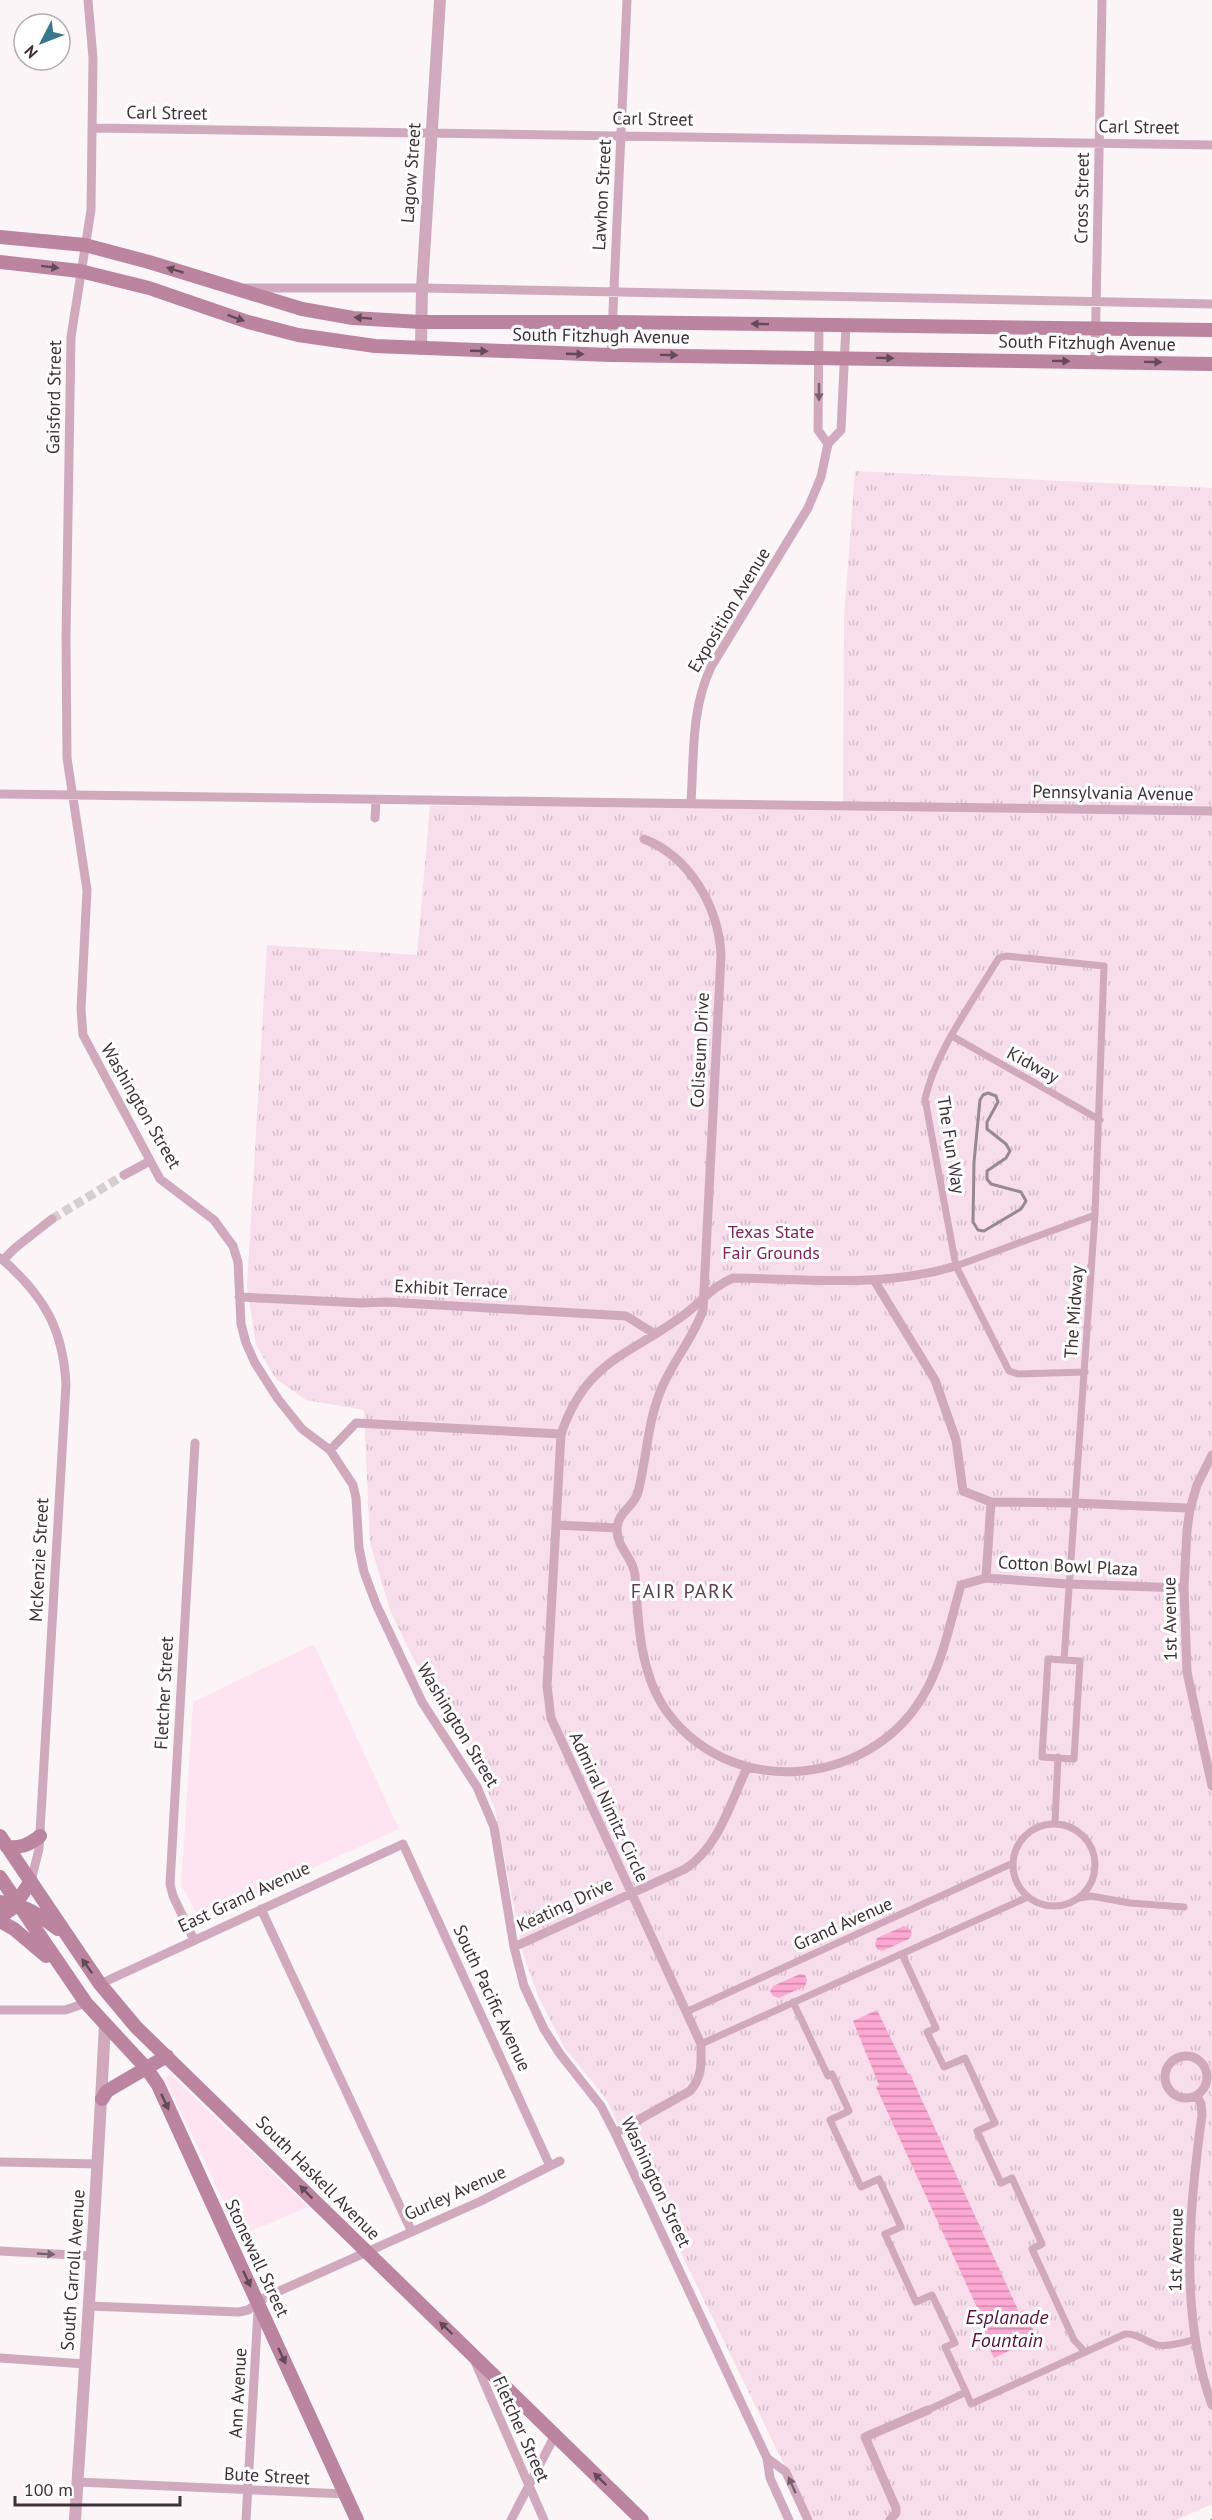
<svg xmlns="http://www.w3.org/2000/svg" width="1212" height="2520" viewBox="0 0 1212 2520" font-family="'PT Sans',sans-serif">
<defs>
<pattern id="park-tufts" width="24" height="20" patternUnits="userSpaceOnUse" patternTransform="scale(1.5)"><rect width="24" height="20" fill="#f8ddea"/><path d="M3 7l-1-3M5 7V3M7 7l1-3M15 17l-1-3M17 17v-4M19 17l1-3" fill="none" stroke="#d6bec9"/></pattern>
<pattern id="water-rules" width="6" height="5" patternUnits="userSpaceOnUse" patternTransform="scale(1.5)"><rect width="6" height="5" fill="#fca8d2"/><path d="M0 2.5h6" fill="none" stroke="#cd89ab"/></pattern>
</defs>
<rect width="100%" height="100%" fill="#fcf5f8"/>
<path fill="#fee4f0" d="M314 1644 399 1829 200 1919 181 1885 193 1702Z
M170 2074 308 2207 240 2236 165 2079Z"/>
<path fill="url(#park-tufts)" d="M855 471 1212 488V2504L1176 2520H811L606 2099 564 2047 538 1996 523 1954 495 1809 473 1759 415 1662 390 1610 370 1543 364 1410 306 1400 276 1379 256 1345 247 1286 267 945 417 955 430 806 843 802 844 617Z"/>
<path fill="url(#water-rules)" d="M904 1926 909 1928 912 1933 909 1939 882 1951 877 1949 875 1944 877 1938Z
M800 1974 805 1975 807 1980 805 1986 779 1998 773 1996 770 1991 773 1986Z
M877 2010 908 2074H910L1019 2312 1024 2310 1037 2338 994 2358 981 2330 986 2327 876 2087 879 2085 853 2021Z"/>
<g fill="none" stroke-linecap="round" stroke-linejoin="round">
<path stroke="#d6ced1" stroke-width="9" stroke-dasharray="9 4.5" stroke-linecap="butt" d="M52 1219 124 1175"/>
<path stroke="#d0aabc" stroke-width="7" d="M952 1036 1100 1120
M956 1266 1095 1215
M1048 1659 1080 1661 1074 1759 1042 1757Z
M1064 1660 1095 1215 1104 966 1006 956 999 958 995 964C970 1006 936 1051 925 1099L956 1266 1009 1371 1018 1374 1085 1372
M1055 1824 1058 1757
M1013 1865a41 41 0 1 1 82 0a41 41 0 1 1-82 0Z
M1079 1898 1091 1896 1130 1903 1184 1907
M902 1954 936 2028 927 2032 944 2067 965 2058 995 2123 977 2131 1001 2183 1012 2178 1042 2244 1032 2249 1074 2340 1085 2352
M793 2002 828 2076 832 2074 849 2111 830 2120 861 2187 879 2179 901 2227 885 2234 916 2302 932 2295 955 2343 945 2347 966 2392
M686 2012 1013 1863
M701 2044 1028 1897
M928 2410 966 2392 971 2404 1125 2334C1138 2333 1146 2342 1157 2345 1170 2347 1185 2342 1196 2339"/>
<path stroke="#d0aabc" stroke-width="9" d="M88 0 93 58 91 210 71 337 66 638 67 758 87 890 81 1009 83 1035 160 1179 214 1220 233 1246 238 1262 241 1324 246 1343 255 1363 278 1399 302 1429 330 1450 353 1485 356 1498 359 1548 364 1572 376 1604 422 1702 477 1787 494 1827 514 1947 524 1986 544 2029 560 2054 601 2106 615 2133 767 2458 770 2478 789 2520
M93 128 1212 145
M246 288H422L1212 304
M819 325 818 430 828 444
M611 355 627 0
M1095 361 1102 0
M0 794 1212 811
M691 802C694 756 691 709 711 667L808 508 821 477 828 444 841 430 846 325
M375 818 376 800
M644 839C690 857 719 907 721 956L703 1310C693 1339 672 1362 661 1390 647 1423 647 1458 638 1492 634 1508 617 1511 617 1530 617 1548 633 1557 635 1575 638 1618 639 1668 663 1706 725 1800 867 1790 923 1696 943 1663 950 1622 961 1585L986 1578 991 1502 963 1491 956 1440 935 1380 874 1280
M124 1175 150 1161
M0 1258 3 1260 15 1248 52 1219
M3 1260C44 1296 63 1329 66 1384L39 1849 31 1881
M239 1297 362 1303 386 1302 626 1316 655 1334
M561 1434 547 1686 551 1718 701 2044C701 2063 703 2076 690 2091L615 2133
M330 1450 356 1423 561 1434C586 1361 626 1357 681 1317 700 1304 711 1287 733 1278 807 1279 883 1288 956 1266
M1212 1455 1197 1485 1190 1509 1187 1530 1184 1588 1187 1672 1212 1786
M991 1502 1075 1503 1186 1508
M556 1525 617 1528
M986 1578 1068 1584 1184 1588
M261 1909 411 2230
M194 1940 173 1896 170 1884 195 1443
M514 1947 685 1869C719 1847 730 1803 747 1768
M100 1984 403 1844 550 2166
M0 2010H65L86 2003
M1165 2077a21 21 0 1 1 42 0a21 21 0 1 1-42 0Z
M1197 2096 1201 2104 1202 2115C1189 2208 1179 2315 1212 2405
M0 2162 98 2164
M0 2251 92 2256
M89 2306 239 2312 248 2310 266 2297 481 2201 560 2161
M473 2357 544 2520
M0 2358 85 2364
M767 2458 786 2472 808 2520
M78 2482 346 2494
M246 2520 258 2310
M511 2520 555 2435
M890 2520 896 2513V2508L865 2437 928 2410"/>
<path stroke="#d0aabc" stroke-width="12" d="M421 349 422 288 440 0
M75 2520C86 2354 97 2188 105 2023"/>
<path stroke="#bb849f" stroke-width="14" d="M0 237 85 245 149 262 302 309 353 318 421 322H612L1212 330
M0 262 80 271 149 288 248 322 298 335 375 346 611 355 1212 364
M0 1836 100 1984 136 2027 642 2520
M7 1847C21 1848 29 1845 40 1836
M0 1877 86 2003 147 2069 158 2085 357 2520
M0 1902C24 1904 39 1915 58 1929
M0 1917 13 1908 31 1881
M0 1921 14 1929 46 1956
M102 2099 107 2091 167 2056"/>
<path stroke="#948a8f" stroke-width="1.5" d="M1211 2520 1212 2519"/>
<path stroke="#948a8f" stroke-width="3" d="M988 1093 996 1096 998 1102 987 1122V1129L1006 1144 1010 1151 1006 1158 987 1171V1179L991 1184 1021 1192 1026 1201 1021 1209 984 1231 978 1230 973 1222 974 1162 980 1100 983 1095Z"/>
</g>
<defs><path id="oneway-solid" d="M-6-.8H1V-3.2L6.5 0L1 3.2V.8H-6Z" transform="scale(1.5)"/></defs>
<g fill="#644a56">
<use href="#oneway-solid" transform="translate(50 267) rotate(7)"/>
<use href="#oneway-solid" transform="translate(175 270) rotate(-163)"/>
<use href="#oneway-solid" transform="translate(236 318) rotate(20)"/>
<use href="#oneway-solid" transform="translate(363 318) rotate(-176)"/>
<use href="#oneway-solid" transform="translate(760 324) rotate(-179)"/>
<use href="#oneway-solid" transform="translate(479 351) rotate(2)"/>
<use href="#oneway-solid" transform="translate(575 354) rotate(2)"/>
<use href="#oneway-solid" transform="translate(669 355) rotate(1)"/>
<use href="#oneway-solid" transform="translate(885 358) rotate(1)"/>
<use href="#oneway-solid" transform="translate(1061 361) rotate(1)"/>
<use href="#oneway-solid" transform="translate(1153 362) rotate(1)"/>
<use href="#oneway-solid" transform="translate(87 1966) rotate(-125)"/>
<use href="#oneway-solid" transform="translate(165 2102) rotate(65)"/>
<use href="#oneway-solid" transform="translate(306 2192) rotate(-135)"/>
<use href="#oneway-solid" transform="translate(247 2279) rotate(65)"/>
<use href="#oneway-solid" transform="translate(446 2328) rotate(-136)"/>
<use href="#oneway-solid" transform="translate(282 2356) rotate(65)"/>
<use href="#oneway-solid" transform="translate(600 2479) rotate(-136)"/>
</g>
<g fill="#78616c">
<use href="#oneway-solid" transform="translate(819 392) rotate(90)"/>
<use href="#oneway-solid" transform="translate(46 2254) rotate(3)"/>
<use href="#oneway-solid" transform="translate(792 2485) rotate(-114)"/>
</g>
<g text-anchor="middle" stroke-width="6" stroke-linejoin="round" paint-order="stroke">
<g font-size="18" fill="#3e3137" stroke="#fff">
<text transform="translate(167 113) rotate(1)" y="6">Carl Street</text>
<text transform="translate(653 119) rotate(1)" y="6">Carl Street</text>
<text transform="translate(1139 127) rotate(1)" y="6">Carl Street</text>
<text transform="translate(411 173) rotate(-86)" y="6">Lagow Street</text>
<text transform="translate(602 195) rotate(-87)" y="6">Lawhon Street</text>
<text transform="translate(1082 198) rotate(-89)" y="6">Cross Street</text>
<text transform="translate(601 336) rotate(1)" y="6">South Fitzhugh Avenue</text>
<text transform="translate(1087 343) rotate(1)" y="6">South Fitzhugh Avenue</text>
<text transform="translate(54 397) rotate(-89)" y="6">Gaisford Street</text>
<text transform="translate(729 610) rotate(-59)" y="6">Exposition Avenue</text>
<text transform="translate(1113 793) rotate(1)" y="6">Pennsylvania Avenue</text>
<text transform="translate(700 1050) rotate(-87)" y="6">Coliseum Drive</text>
<text transform="translate(1033 1065) rotate(29)" y="6">Kidway</text>
<text transform="translate(141 1106) rotate(60)" y="6">Washington Street</text>
<text transform="translate(951 1145) rotate(81)" y="6">The Fun Way</text>
<text transform="translate(451 1289) rotate(3)" y="6">Exhibit Terrace</text>
<text transform="translate(1074 1312) rotate(-86)" y="6">The Midway</text>
<text transform="translate(39 1560) rotate(-87)" y="6">McKenzie Street</text>
<text transform="translate(1068 1566) rotate(3)" y="6">Cotton Bowl Plaza</text>
<text transform="translate(1170 1619) rotate(-91)" y="6">1st Avenue</text>
<text transform="translate(164 1693) rotate(-87)" y="6">Fletcher Street</text>
<text transform="translate(458 1725) rotate(59)" y="6">Washington Street</text>
<text transform="translate(609 1807) rotate(65)" y="6">Admiral Nimitz Circle</text>
<text transform="translate(244 1897) rotate(-25)" y="6">East Grand Avenue</text>
<text transform="translate(565 1905) rotate(-25)" y="6">Keating Drive</text>
<text transform="translate(843 1924) rotate(-24)" y="6">Grand Avenue</text>
<text transform="translate(492 1998) rotate(65)" y="6">South Pacific Avenue</text>
<text transform="translate(318 2178) rotate(45)" y="6">South Haskell Avenue</text>
<text transform="translate(656 2182) rotate(65)" y="6">Washington Street</text>
<text transform="translate(455 2193) rotate(-24)" y="6">Gurley Avenue</text>
<text transform="translate(1176 2250) rotate(-89)" y="6">1st Avenue</text>
<text transform="translate(257 2258) rotate(65)" y="6">Stonewall Street</text>
<text transform="translate(73 2270) rotate(-86)" y="6">South Carroll Avenue</text>
<text transform="translate(238 2393) rotate(-87)" y="6">Ann Avenue</text>
<text transform="translate(521 2429) rotate(66)" y="6">Fletcher Street</text>
<text transform="translate(267 2476) rotate(3)" y="6">Bute Street</text>
</g>
<g font-size="18" fill="#80225a" stroke="#fff">
<text x="771" y="1238">Texas State<tspan x="771" dy="21">Fair Grounds</tspan></text>
</g>
<g font-size="20" letter-spacing="1.5" fill="#5b3f4c" stroke="#fff">
<text x="683" y="1598">FAIR PARK</text>
</g>
<g font-size="20" font-style="italic" fill="#58103b" stroke="#fff">
<text x="1007" y="2324">Esplanade<tspan x="1007" dy="23">Fountain</tspan></text>
</g>
</g>
<g transform="translate(42 42) rotate(228)"><circle r="28" fill="#ffffff" stroke="#b2adaf" stroke-width="1.5"/>
<path d="M0-4.5L10 22L0 15L-10 22Z" fill="#39778d"/>
<text y="-9" font-size="16" font-weight="bold" text-anchor="middle" fill="#3e3137">N</text>
</g>
<path d="M15 2496v9h165v-9" fill="none" stroke="#3e3137" stroke-width="3"/>
<text x="24" y="2496" font-size="18" fill="#3e3137" stroke="#ffffff" stroke-width="4.5" paint-order="stroke">100 m</text>
</svg>
